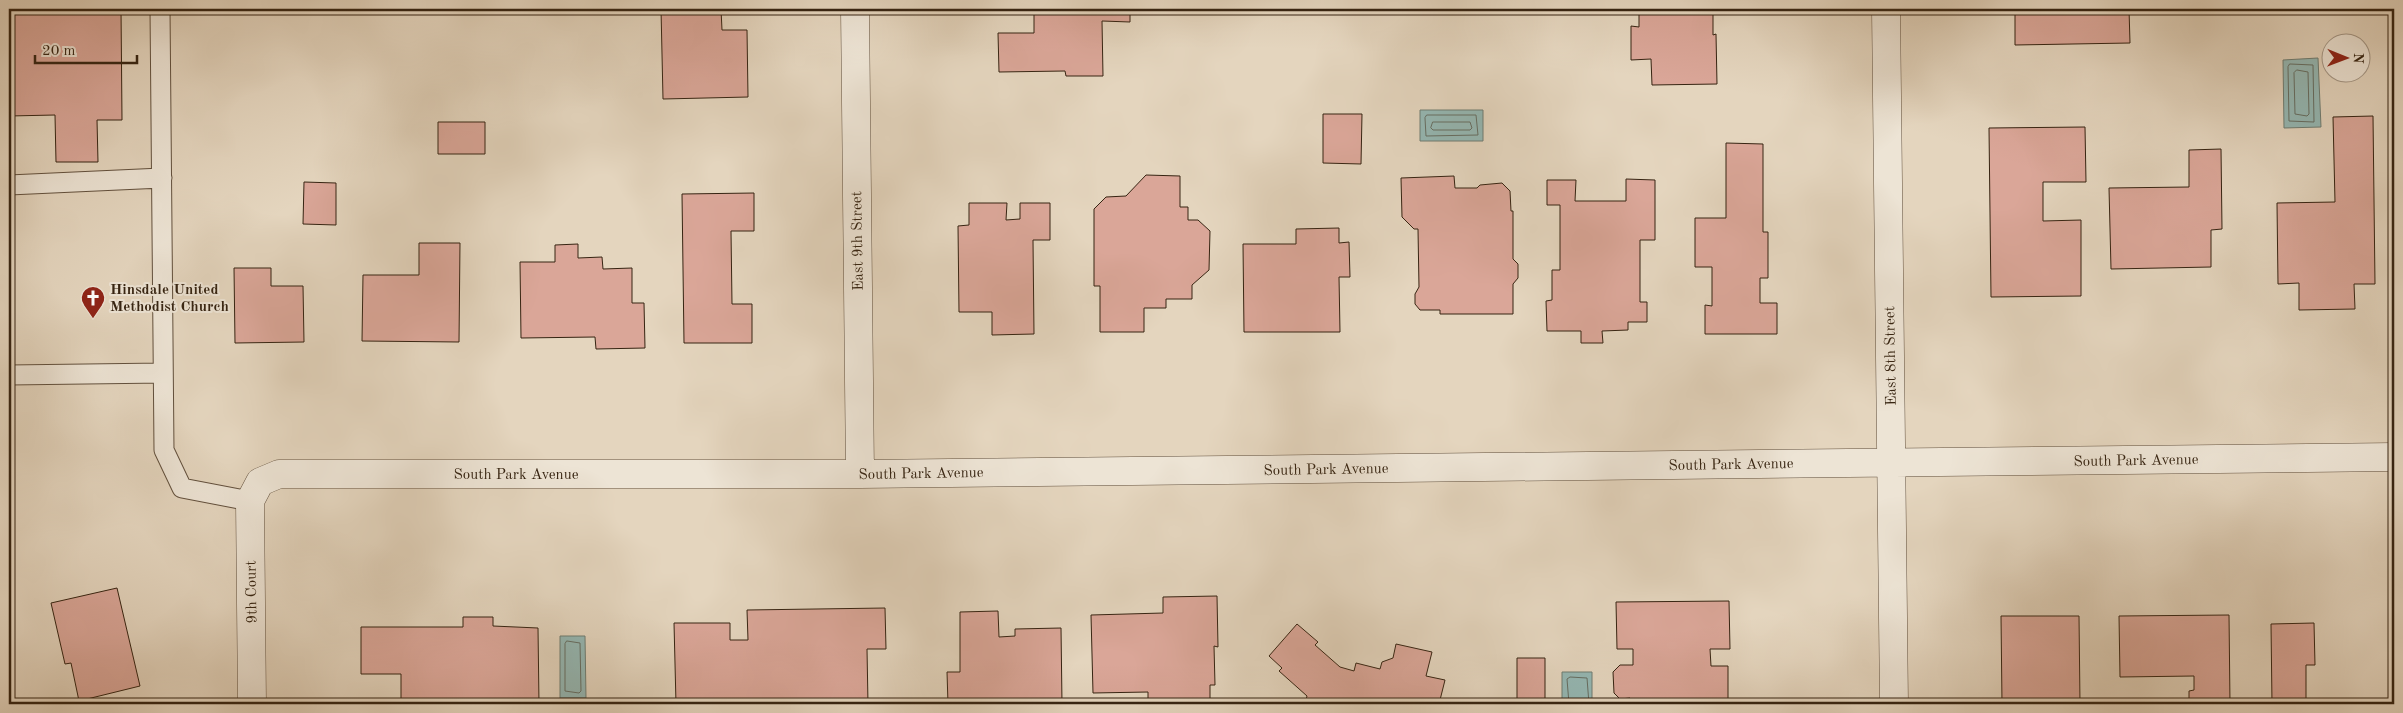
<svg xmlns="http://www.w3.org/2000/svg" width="2403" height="713" viewBox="0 0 2403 713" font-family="'Old Standard TT',serif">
<rect width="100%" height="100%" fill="#e4d5be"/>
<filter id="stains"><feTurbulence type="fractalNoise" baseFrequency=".004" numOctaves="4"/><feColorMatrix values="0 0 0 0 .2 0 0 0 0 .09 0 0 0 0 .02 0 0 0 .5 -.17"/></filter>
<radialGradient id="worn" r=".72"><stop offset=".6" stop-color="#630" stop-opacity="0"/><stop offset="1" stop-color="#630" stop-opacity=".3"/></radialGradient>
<path fill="#95b8b4" stroke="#6f7d73" d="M2318 58 2321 127 2284 128 2283 60Z
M1420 110H1483V141H1420Z
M560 636H585L586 698H560Z
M1562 672H1592V701L1595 704H1565L1562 700Z"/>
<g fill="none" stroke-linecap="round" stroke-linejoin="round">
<path stroke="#666e63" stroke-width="1" d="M2290 64 2313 65 2314 122 2289 121 2288 67Z
M2297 70 2308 72 2309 114 2307 116 2295 114 2294 73Z
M1427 115H1476L1478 135 1426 136 1425 118Z
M1433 122H1470L1472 128 1470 130H1433L1431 128Z
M567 641 580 643 581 691 579 693 565 691V644Z
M1569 704 1567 679 1570 677 1587 678 1589 704"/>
</g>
<path fill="#daa698" stroke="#362412" d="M9 9H121L122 120H97L98 162H56L55 115 9 116Z
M661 9H721L722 30H747L748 97 663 99Z
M1034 9H1130V22L1102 21 1103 76H1066L1065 71 999 72 998 33H1034Z
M1639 9H1713V35L1716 34 1717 84 1652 85 1651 59 1631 60V26L1639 27Z
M2015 9H2129L2130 43 2015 45Z
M1323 114H1362L1361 164 1323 163Z
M2373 116 2375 284H2354L2355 309 2299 310V283L2278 284 2277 203 2335 202 2333 117Z
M438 122H485V154H438Z
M2085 127 2086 182H2043V221L2081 220V296L1991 297 1989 128Z
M1726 143 1763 144V232H1768V278H1760V303H1777V334H1705V305L1712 306V267H1695V218H1726Z
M2221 149 2222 229 2211 230V267L2111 269 2109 188 2189 187V150Z
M1146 175 1180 176V207H1188V220H1198L1210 231 1209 270 1192 285V299H1166V308H1144V332H1100V286H1094V209L1106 197 1126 196Z
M1454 176 1455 188H1477L1480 185 1502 183 1510 191 1511 211H1513V259L1518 264V278L1513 284V314H1440V310H1420L1415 304V294L1419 287 1418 229H1414L1402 217 1401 178Z
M1626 179 1655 180V240H1640V302H1647V322H1628V330L1602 331 1603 343H1581V331H1547L1546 301 1552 300V270H1560V205H1547V180H1576L1575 201H1626Z
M304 182 336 183V225L303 224Z
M754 193V231H731L732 304H752V343H684L682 194Z
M969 203H1007L1006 220 1020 219V203H1050V240H1033L1034 334 992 335V312H959L958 226 969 225Z
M1339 228V243L1349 242 1350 277H1339L1340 332H1244L1243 244H1296V229Z
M419 243H460L459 342 362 341 363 275H419Z
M578 244V258L602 257 603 269 632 268V303H644L645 348 596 349 595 337 521 338 520 262H555V245Z
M234 268H271V286H303L304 342 235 343Z
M117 588 140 686 79 701 71 663 65 664 51 603Z
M1217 596 1218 647 1214 646 1215 685H1210V704H1148V692L1093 693 1091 615 1163 613V597Z
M1729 601 1730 649H1710L1711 666H1728V704H1620V702L1630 703V698L1620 699 1614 693 1613 672 1620 665H1633V649H1617L1616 602Z
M885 608 886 649H867L868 704H676L674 623H730V640H748L747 610Z
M998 611 999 637 1015 636V629L1061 628 1062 704H948L947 672H960V612Z
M2229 615 2230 704H2189V691L2194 690V676L2120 677 2119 616Z
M2001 616H2079L2080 704H2002Z
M463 617H493V626L538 628 539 704H401V674H361V627H463Z
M2314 623 2315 665H2306V704H2272L2271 624Z
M1297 624 1318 642 1315 645 1340 667 1354 671 1356 663 1380 669 1382 662 1393 658 1396 644 1432 652 1426 676 1445 680 1439 704H1305L1307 696 1279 671 1282 668 1269 656Z
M1517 658H1545V704H1517Z"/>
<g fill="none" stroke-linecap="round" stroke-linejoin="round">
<g stroke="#62503d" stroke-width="21">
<path id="service" d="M160 9 164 450 182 488 250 501
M9 185 162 178
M9 375 163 373"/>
</g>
<g stroke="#62503d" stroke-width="29">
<path id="minor" d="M855 9 860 474
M1886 9 1894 704
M252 704 250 501 260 482 279 474H860L2394 457"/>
</g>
<use href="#service" stroke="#ede4d5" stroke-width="19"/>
<use href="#minor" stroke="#ede4d5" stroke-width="28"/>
</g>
<defs>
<g id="church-pin" transform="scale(1.25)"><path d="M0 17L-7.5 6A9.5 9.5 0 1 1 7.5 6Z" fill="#8f2418" stroke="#ede4d5"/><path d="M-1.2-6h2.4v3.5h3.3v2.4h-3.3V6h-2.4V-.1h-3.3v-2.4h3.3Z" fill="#fff"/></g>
</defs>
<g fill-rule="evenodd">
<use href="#church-pin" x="93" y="298"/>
</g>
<g text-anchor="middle" stroke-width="4" stroke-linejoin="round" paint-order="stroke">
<g font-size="15" fill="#362412" stroke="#ede4d5">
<text transform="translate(857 241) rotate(-91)" y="5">East 9th Street</text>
<text transform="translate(1890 356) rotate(-91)" y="5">East 8th Street</text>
<text transform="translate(2136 460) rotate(-1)" y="5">South Park Avenue</text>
<text transform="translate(1731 464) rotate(-1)" y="5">South Park Avenue</text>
<text transform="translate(1326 469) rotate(-1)" y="5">South Park Avenue</text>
<text transform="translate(921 473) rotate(-1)" y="5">South Park Avenue</text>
<text x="516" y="479">South Park Avenue</text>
<text transform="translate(251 592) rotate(-91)" y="5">9th Court</text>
</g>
<g font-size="15" font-weight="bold" fill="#362412" stroke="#ede4d5" text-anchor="start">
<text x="110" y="294">Hinsdale United<tspan x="110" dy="17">Methodist Church</tspan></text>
</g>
</g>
<rect width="2403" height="713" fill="none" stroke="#e4d5be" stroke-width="30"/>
<rect x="10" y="10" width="2383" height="693" fill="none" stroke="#362412" stroke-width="2.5"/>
<rect x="15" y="15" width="2373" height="683" fill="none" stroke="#362412"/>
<g transform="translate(2346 58) rotate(91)"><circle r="24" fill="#ede4d5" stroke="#a49787"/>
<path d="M0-4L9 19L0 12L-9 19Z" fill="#8f2418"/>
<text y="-8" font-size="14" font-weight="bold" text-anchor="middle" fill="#362412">N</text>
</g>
<path d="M35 55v8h102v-8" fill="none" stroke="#362412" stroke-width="2.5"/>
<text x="42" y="55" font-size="15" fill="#362412" stroke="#ede4d5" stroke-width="4" paint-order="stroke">20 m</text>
<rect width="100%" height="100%" filter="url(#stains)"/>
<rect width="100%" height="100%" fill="url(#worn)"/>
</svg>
